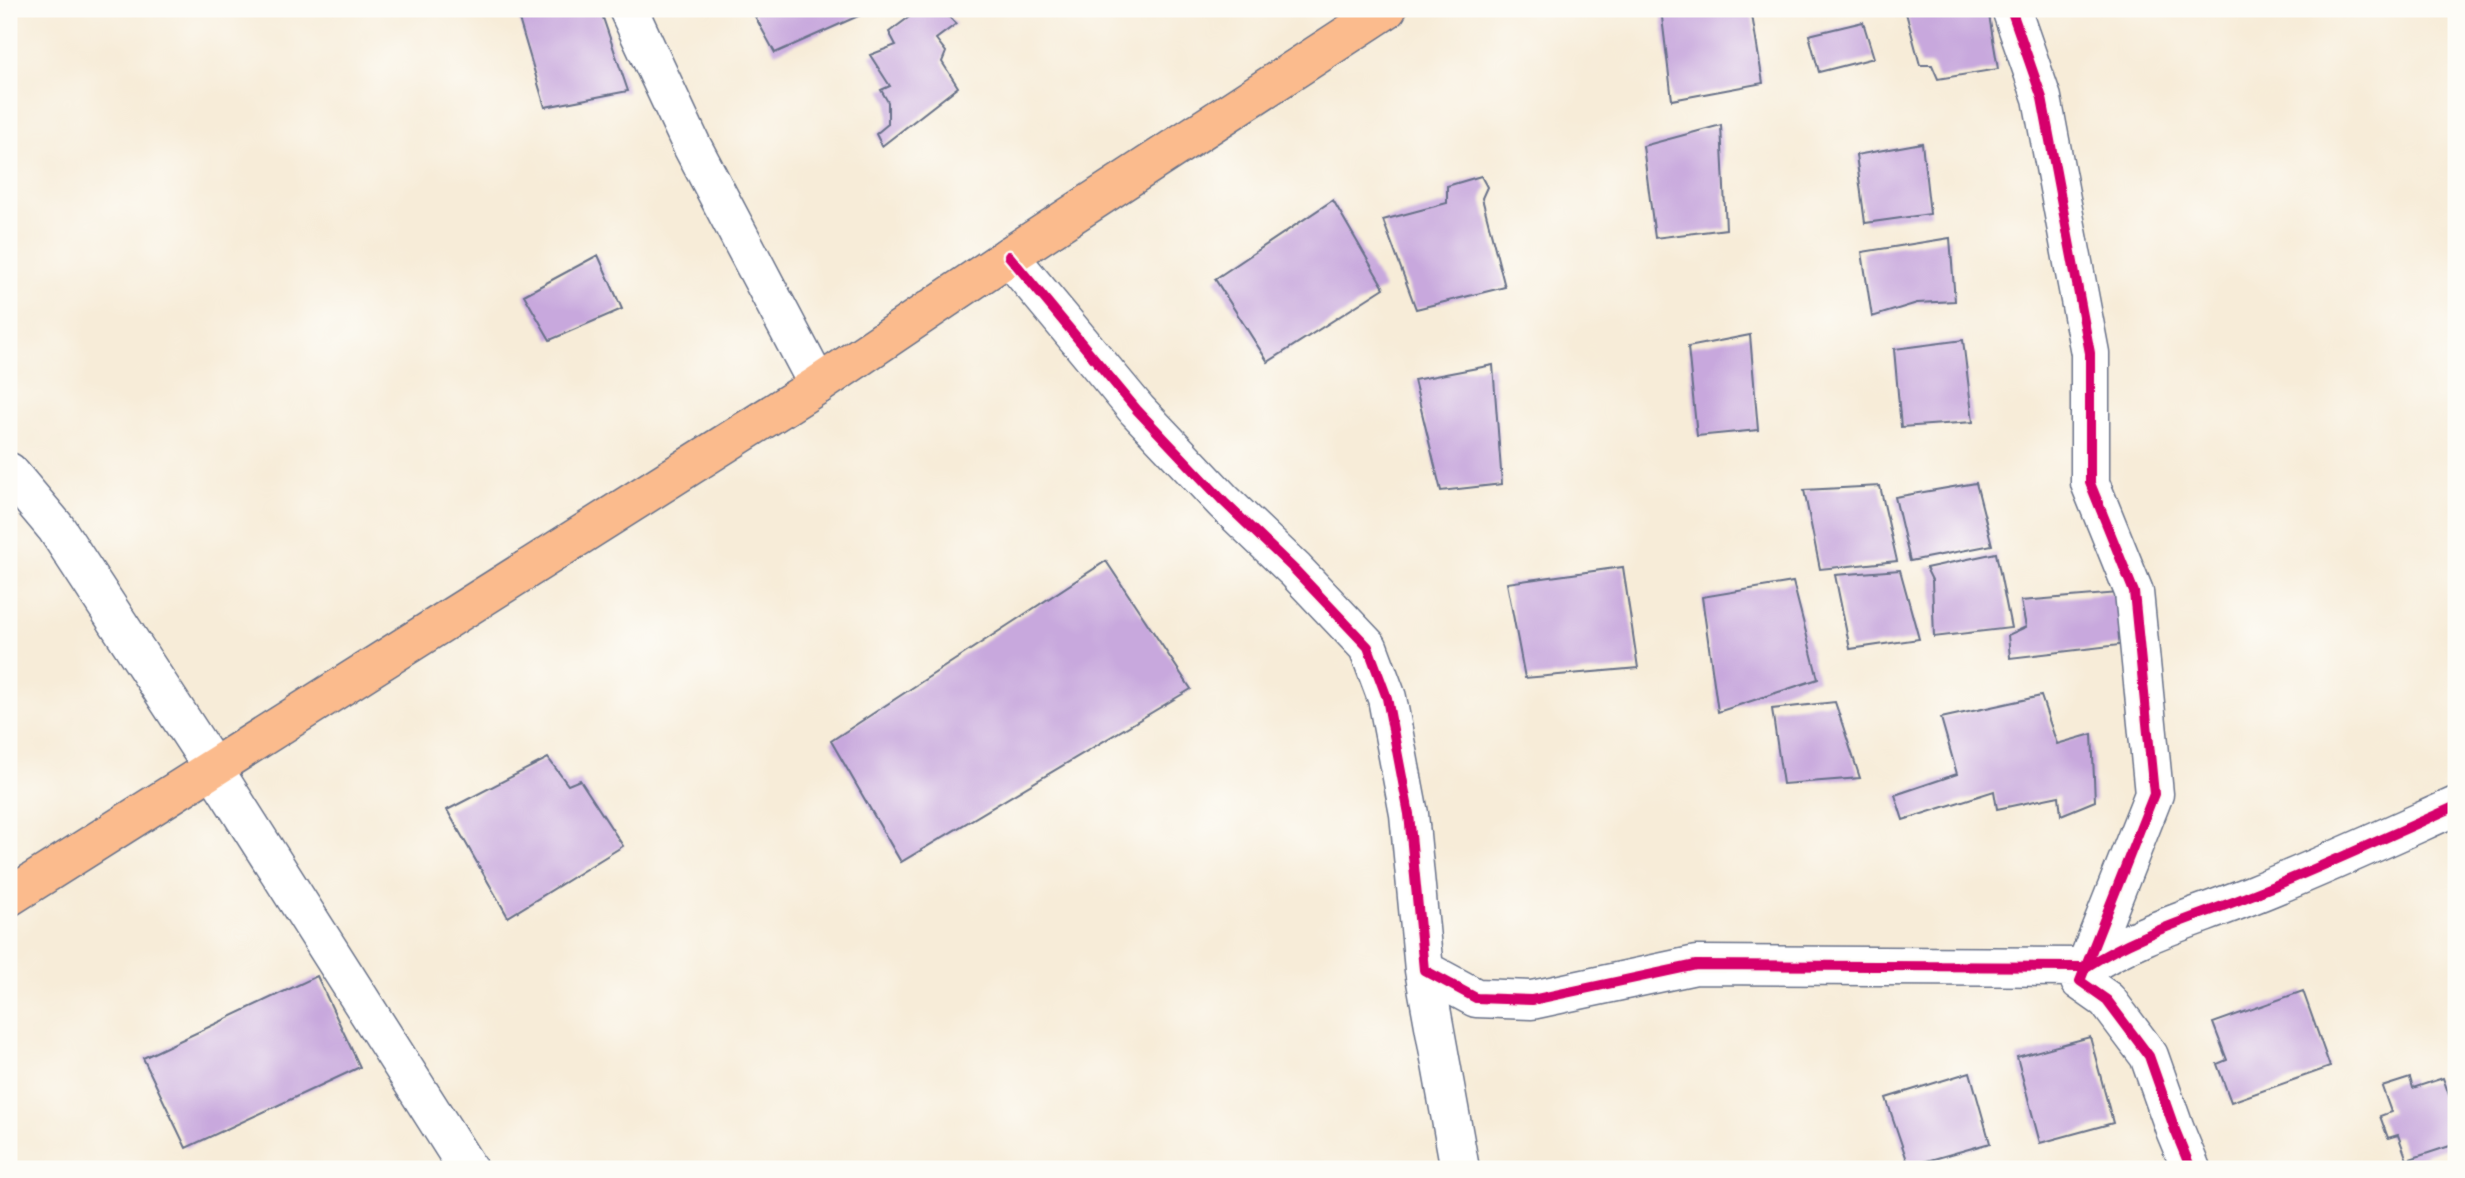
<svg xmlns="http://www.w3.org/2000/svg" width="2465" height="1178" viewBox="0 0 2465 1178" font-family="'Gochi Hand',sans-serif">
<rect width="100%" height="100%" fill="#fdfcf7"/>
<filter id="ink" filterUnits="userSpaceOnUse"><feTurbulence type="fractalNoise" baseFrequency=".0143" numOctaves="2"/><feDisplacementMap in="SourceGraphic" scale="14" xChannelSelector="R" yChannelSelector="G"/><feConvolveMatrix kernelMatrix="1 2 1 2 8 2 1 2 1" color-interpolation-filters="sRGB"/></filter>
<filter id="wash" filterUnits="userSpaceOnUse"><feTurbulence type="fractalNoise" baseFrequency=".00686" numOctaves="4" result="noise"/><feDisplacementMap in="SourceGraphic" scale="28" xChannelSelector="R" yChannelSelector="G"/><feGaussianBlur stdDeviation="1.57" result="paint"/><feColorMatrix in="noise" values="0 0 0 0 0 0 0 0 0 0 0 0 0 0 0 0 0 1.4 0 .05"/><feComposite in="paint" operator="in"/></filter>
<g filter="url(#wash)">
<rect width="100%" height="100%" fill="#f7ecd8"/>
<g id="blocks">
<path fill="#c8a8dd" d="M516 9H600L628 91 545 107Z
M751 9H874L775 53Z
M920 9H941L956 24 936 39 946 52 942 62 958 87 882 146 876 134 888 124V102L881 90 890 86 870 55 896 45 889 32Z
M1661 9H1751L1763 83 1672 100Z
M1917 9H1988L1998 69 1938 79 1932 65H1920L1906 13Z
M1863 22 1874 58 1819 72 1809 35Z
M1721 125 1726 229 1655 238 1643 146Z
M1922 143 1930 214 1865 223 1856 155Z
M1481 176 1487 187 1482 198 1505 287 1416 309 1383 220 1447 203V186Z
M1333 200 1384 288 1268 362 1215 279Z
M1950 238 1955 301 1917 303 1872 317 1862 252Z
M598 255 622 309 550 340 524 295Z
M1750 335 1758 430 1697 436 1688 347Z
M1963 340 1973 422 1901 427 1894 349Z
M1493 365 1502 484 1441 491 1414 380Z
M1976 483 1992 545 1910 561 1895 497Z
M1880 486 1897 561 1820 569 1804 490Z
M1996 553 2011 628 1934 637 1932 580 1926 568Z
M1106 561 1191 689 901 862 831 741Z
M1623 567 1638 668 1525 678 1507 583Z
M1900 570 1919 639 1850 649 1835 575Z
M1793 582 1818 679 1718 712 1702 597Z
M2119 593 2128 644 2010 658 2008 635 2026 627 2021 601Z
M2041 696 2057 744 2092 734 2095 801 2061 815 2059 796 1997 809 1994 791 1903 820 1895 795 1957 774 1941 718Z
M1835 702 1860 778 1783 784 1772 709Z
M548 758 568 785 580 780 623 846 508 917 447 810Z
M317 976 360 1067 186 1148 143 1058Z
M2303 991 2330 1067 2231 1102 2217 1064 2227 1060 2213 1023Z
M2090 1037 2113 1123 2040 1143 2017 1057Z
M1970 1072 1990 1143 1909 1166 1886 1098Z
M2410 1078 2413 1088 2443 1078 2456 1115V1144L2407 1160 2398 1135 2388 1138 2380 1116 2391 1112 2382 1087Z"/>
</g>
</g>
<g filter="url(#ink)">
<use href="#blocks" fill-opacity="0" stroke="#687189" stroke-width="2"/>
<g fill="none" stroke-linecap="round" stroke-linejoin="round">
<g stroke="#687189" stroke-width="41">
<path id="minor" d="M628 9 692 146 818 385
M2011 9 2042 98 2090 353V483L2134 592 2154 794 2080 981 2107 1000 2149 1056 2175 1130 2191 1169
M1009 256 1137 410 1224 502 1295 570 1368 647 1387 698 1409 814 1424 970 1476 998 1532 1000 1696 965 2086 967C2140 932 2195 918 2254 894 2322 867 2389 836 2456 806
M9 472 56 528 213 768 468 1169
M1424 970 1460 1169"/>
</g>
<g stroke="#687189" stroke-width="41">
<path id="major" d="M9 897 818 385 1009 256 1387 9"/>
</g>
<use href="#minor" stroke="#fff" stroke-width="38"/>
<use href="#major" stroke="#fbbb8d" stroke-width="38"/>
<g stroke="#fdfcf7" stroke-width="15">
<path id="cycleway" d="M2011 9 2042 98 2090 353V483L2134 592 2154 794 2080 981 2107 1000 2149 1056 2175 1130 2191 1169
M1009 256 1137 410 1224 502 1295 570 1368 647 1387 698 1409 814 1424 970 1476 998 1532 1000 1696 965 2086 967C2140 932 2195 918 2254 894 2322 867 2389 836 2456 806"/>
</g>
<use href="#cycleway" stroke="#d6006c" stroke-width="10"/>
</g>
</g>
<rect width="2465" height="1178" fill="none" stroke="#fdfcf7" stroke-width="35"/>
</svg>
